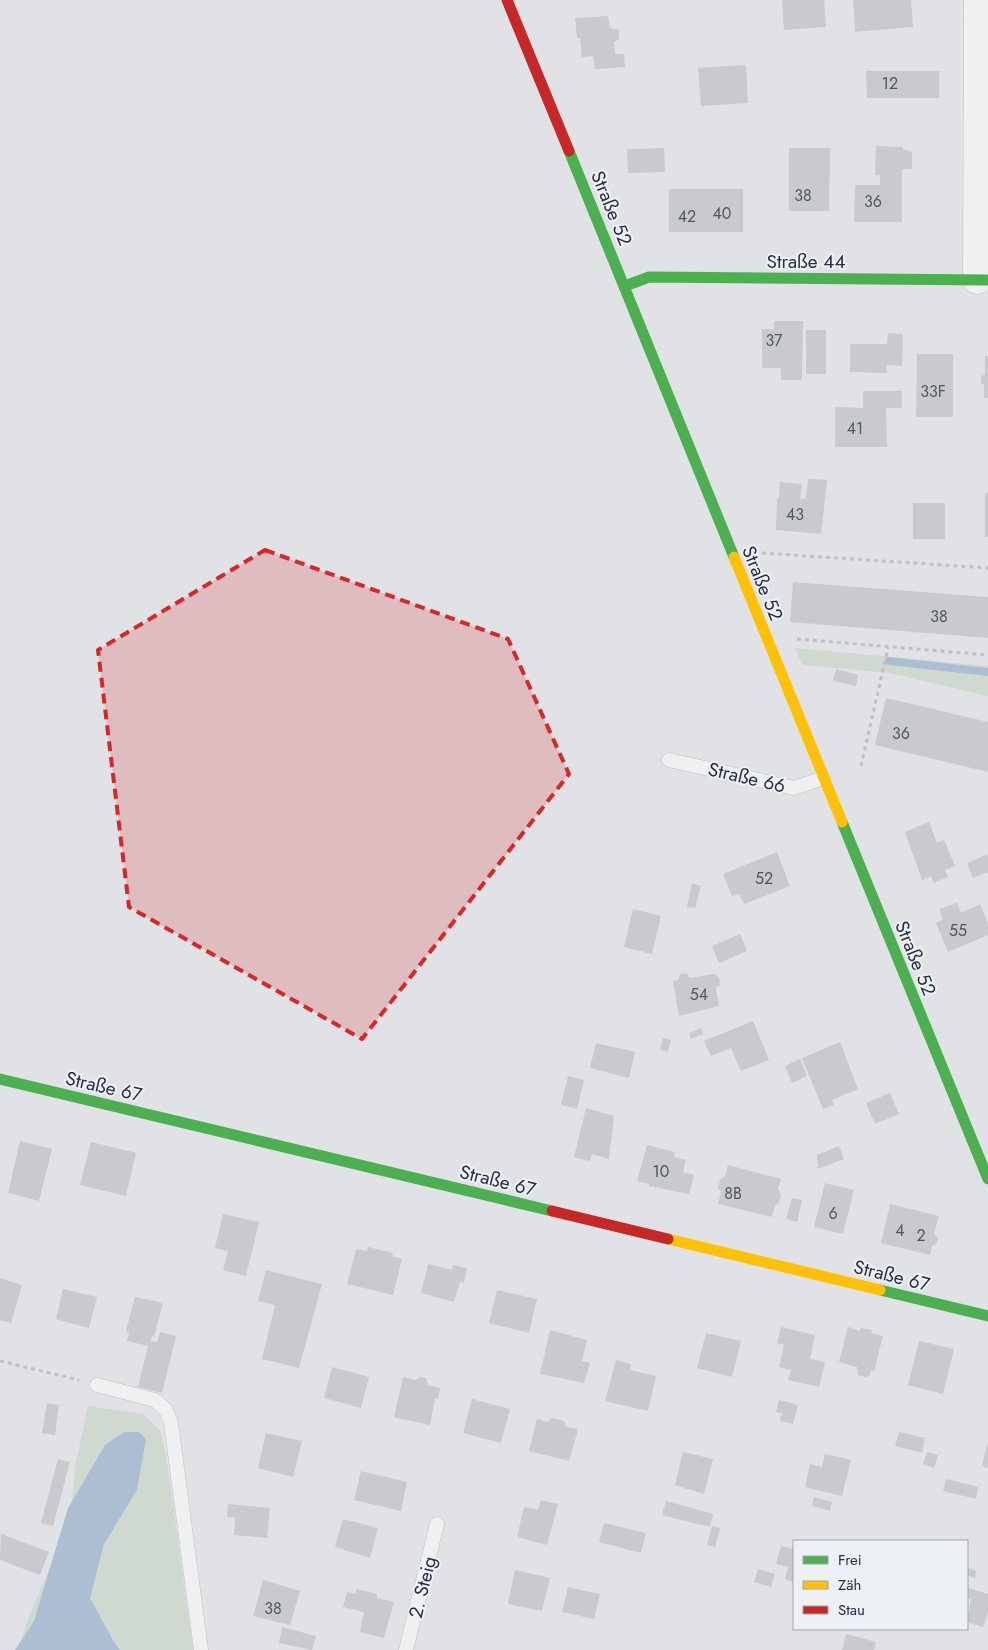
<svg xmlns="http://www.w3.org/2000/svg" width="988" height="1650" viewBox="0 0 988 1650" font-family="Jost,sans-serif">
<rect width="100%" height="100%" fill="#e0e2e5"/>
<path fill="#d0d9d0" d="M795 648 988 666V696L889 673 802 665Z
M88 1406 143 1414 160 1431 166 1454 193 1650H18L28 1619 70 1520 76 1462Z"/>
<path fill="#acbfd2" d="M124 1432H139L146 1439 137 1490 104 1544 90 1598 114 1642 120 1650H15L34 1621 68 1508 105 1445Z"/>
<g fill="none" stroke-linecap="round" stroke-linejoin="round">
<path stroke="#acbfd2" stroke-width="8" d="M889 661 988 672"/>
</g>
<path fill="#c8cacd" d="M782 0H824L826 27 784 30Z
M853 0H911L913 27 855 32Z
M608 16 610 28 619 30V39L614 42 615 54H624L625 67 595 69 593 56 582 57 580 38H577L575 18Z
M746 65 748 103 701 106 698 68Z
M866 71H939V98H867Z
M876 146 903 147V149L912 152V169H902V222H854L855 185H880V175H875Z
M664 148 665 172 628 173 627 149Z
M789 148H830L829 211H789Z
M669 189H743V232H669Z
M774 321H803L802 380H781V368H762V329H774Z
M806 330H826V374H806Z
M888 333 903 334 902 366 886 365 887 373 850 372V344H887Z
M917 354H953V417H916Z
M985 356H988V398H984V385L981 383V376L985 374Z
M863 391H902V408H886L887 447H835V407L863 408Z
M808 479 827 480 821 534 776 530 777 498H779L780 482 802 484 800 499H806Z
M985 493H988V537H985Z
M913 503H945V539H913Z
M793 582 988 597V638L790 622Z
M836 669 858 675 856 686 833 681Z
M886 698 988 722V772L875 745Z
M929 822 937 843 944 840 955 866 945 870 948 877 934 883 931 876 922 880 905 832Z
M777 852 790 886 744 904 739 894 732 896 723 874Z
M988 854V872L973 878 967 863Z
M692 883 701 886 695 908 687 907Z
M957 903 961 913 980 904 988 923V935L948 952 936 923 943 919 939 909Z
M633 909 661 916 652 954 624 947Z
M740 934 747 951 719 963 712 946Z
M686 973 690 978 714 974 719 978 720 985 716 987 719 1006 679 1016 673 981 678 980 680 974Z
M753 1021 769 1060 741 1071 731 1048 711 1056 704 1041Z
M701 1028 703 1034 691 1039 689 1033Z
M663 1038 671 1040 668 1052 660 1050Z
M840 1042 858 1089 832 1100 834 1105 823 1109 802 1058Z
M596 1043 635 1052 629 1078 590 1068Z
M800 1059 807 1076 792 1083 785 1066Z
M568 1076 584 1080 577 1109 561 1105Z
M890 1093 899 1114 875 1124 866 1103Z
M586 1108 614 1116 609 1159 592 1154 590 1161 574 1157Z
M20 1141 52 1149 39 1201 8 1193Z
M91 1142 136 1153 126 1196 80 1185Z
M647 1145 675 1152 674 1157 686 1160 683 1172 694 1175 689 1194 649 1186V1184L637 1181Z
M839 1146 844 1159 818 1169 817 1155Z
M728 1165 781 1179 778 1189 781 1194 779 1203 775 1205 772 1217 718 1204 721 1192 718 1188 720 1180 725 1176Z
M825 1183 854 1190 843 1234 814 1227Z
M792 1198 802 1200 797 1222 786 1219Z
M890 1204 939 1216 934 1234 938 1238 937 1243 932 1246 930 1255 881 1243Z
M223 1214 259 1222 246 1276 223 1270 228 1251 215 1248Z
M368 1247 393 1253 392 1256 402 1259 393 1295 347 1284 356 1249 367 1251Z
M428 1264 452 1270 453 1265 467 1268 464 1283 460 1282 454 1302 421 1293Z
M266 1270 322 1284 299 1368 262 1359 275 1305 258 1301Z
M0 1278 22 1285 11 1323 0 1320Z
M63 1289 97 1297 89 1328 56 1319Z
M497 1290 537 1299 529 1333 489 1323Z
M135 1297 163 1303 154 1337 152 1336 151 1341 157 1342 160 1332 176 1336 162 1393 138 1387 148 1346 127 1341 129 1332 126 1331Z
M781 1327 815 1335 810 1359 825 1362 819 1387 788 1380 791 1370 779 1367 784 1345 777 1343Z
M848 1327 860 1331 861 1328 872 1330 871 1333 883 1336 874 1371 871 1370 870 1375 866 1377 858 1375 857 1367 839 1362Z
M550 1330 587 1340 582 1361 590 1363 584 1383 540 1374Z
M706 1333 741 1341 732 1377 697 1368Z
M919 1341 954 1349 943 1394 908 1385Z
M616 1360 631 1364 630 1370 656 1376 648 1411 605 1401Z
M332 1367 369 1377 361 1408 324 1398Z
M403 1377 416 1380 420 1377 426 1378 428 1385 440 1388 438 1399H435L430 1425 394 1417Z
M472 1399 510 1409 501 1443 463 1433Z
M779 1400 798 1405 793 1424 780 1421 782 1413 776 1412Z
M47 1403 59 1405 55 1435 42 1433Z
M552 1418 564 1421 566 1427 578 1429 569 1461 529 1451 537 1419 548 1422Z
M899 1432 925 1438 922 1453 895 1446Z
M266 1433 302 1441 293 1477 258 1468Z
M987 1444H988V1468L982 1466Z
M683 1452 713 1459 704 1494 675 1485Z
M927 1452 938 1455 934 1468 923 1464Z
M825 1454 851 1460 842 1496 805 1487 810 1464 822 1467Z
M58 1459 70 1462 53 1526 41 1523Z
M361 1471 407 1482 401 1511 354 1500Z
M946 1479 978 1487 976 1499 943 1491Z
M814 1497 832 1502 830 1511 812 1506Z
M541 1500 558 1504 547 1545 517 1537 524 1507 538 1510Z
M666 1501 713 1514 710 1527 662 1515Z
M228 1504 270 1508 267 1538 234 1535 235 1517H227Z
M343 1519 378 1528 370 1558 335 1547Z
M604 1523 646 1533 641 1553 599 1542Z
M712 1526 720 1528 715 1547 707 1545Z
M1 1534 49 1552 40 1575 0 1560Z
M781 1546 794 1549V1582L785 1579 788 1567 776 1564Z
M967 1568 976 1571 975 1578 967 1575Z
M758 1569 775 1574 771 1587 754 1582Z
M515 1570 550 1578 542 1611 508 1604Z
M263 1580 300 1591 290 1625 253 1616Z
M568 1587 600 1594 594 1619 562 1612Z
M968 1588 988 1594V1613L983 1627 967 1622 971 1599 967 1598Z
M357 1589 377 1594V1598L394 1602 384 1638 360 1632 364 1612 343 1607 347 1592 355 1594Z
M282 1627 316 1636 312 1650 279 1643Z
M846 1634 876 1642 874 1650H842Z"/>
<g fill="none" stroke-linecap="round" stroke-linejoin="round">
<g stroke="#bec0c3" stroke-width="15">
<path id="lane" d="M669 760 794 788 823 778
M97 1385 155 1400 166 1410 171 1423 201 1650
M406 1650 437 1524"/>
</g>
<g stroke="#bec0c3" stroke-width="29">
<path id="street" d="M977 280 978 0"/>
</g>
<path stroke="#bfc0c5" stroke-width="3" stroke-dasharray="4 4" stroke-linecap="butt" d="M762 553 988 568
M797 639 988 655
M861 766 888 648
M0 1361 79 1380"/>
<use href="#lane" stroke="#eff0f2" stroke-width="14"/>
<use href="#street" stroke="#eff0f2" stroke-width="28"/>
<path stroke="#4caf50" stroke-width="11" d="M569 151 734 557
M625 286 649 277 988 280
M842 822 988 1179
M0 1079 552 1211
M880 1290 988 1316"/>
<path stroke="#ffc107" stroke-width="11" d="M734 557 842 822
M668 1239 880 1290"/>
<path stroke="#c62828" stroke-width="11" d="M507 0 569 151
M552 1211 668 1239"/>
</g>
<path fill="#d62828" fill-opacity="0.2" stroke="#d62828" stroke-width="4" stroke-dasharray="10 6" stroke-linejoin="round" d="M265 550 508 639 569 774 362 1039 129 907 98 650Z"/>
<g text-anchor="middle" stroke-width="4" stroke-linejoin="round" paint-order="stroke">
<g font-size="16" fill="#4f5663">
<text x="890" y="89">12</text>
<text x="803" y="201">38</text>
<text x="873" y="207">36</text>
<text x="722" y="219">40</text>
<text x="687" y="222">42</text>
<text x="774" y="346">37</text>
<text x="933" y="397">33F</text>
<text x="855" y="434">41</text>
<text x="795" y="520">43</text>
<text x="939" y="622">38</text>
<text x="901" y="739">36</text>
<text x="764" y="884">52</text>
<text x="958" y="936">55</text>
<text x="699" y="1000">54</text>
<text x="661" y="1177">10</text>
<text x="733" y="1199">8B</text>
<text x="833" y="1219">6</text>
<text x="900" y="1236">4</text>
<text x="921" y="1241">2</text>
<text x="273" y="1614">38</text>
</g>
<g font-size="19" fill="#262f3f" stroke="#edf0f5">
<text transform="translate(612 208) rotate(68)" y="7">Straße 52</text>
<text x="806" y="268">Straße 44</text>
<text transform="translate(763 583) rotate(68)" y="7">Straße 52</text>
<text transform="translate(747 777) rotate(13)" y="7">Straße 66</text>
<text transform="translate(916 958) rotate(68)" y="7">Straße 52</text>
<text transform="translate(104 1086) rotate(13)" y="7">Straße 67</text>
<text transform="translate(498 1180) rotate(14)" y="7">Straße 67</text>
<text transform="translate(892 1275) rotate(14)" y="7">Straße 67</text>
<text transform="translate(422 1587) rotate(-76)" y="7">2. Steig</text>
</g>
</g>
<rect x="793" y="1540" width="175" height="90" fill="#edf0f5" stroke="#9da3ac"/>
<rect x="803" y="1556" width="25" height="8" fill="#4caf50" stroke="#9da3ac"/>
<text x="838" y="1565" font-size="15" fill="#262f3f">Frei</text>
<rect x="803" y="1581" width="25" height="8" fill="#ffc107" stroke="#9da3ac"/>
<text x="838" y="1590" font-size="15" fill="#262f3f">Zäh</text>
<rect x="803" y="1606" width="25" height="8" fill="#c62828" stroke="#9da3ac"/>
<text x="838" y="1615" font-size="15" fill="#262f3f">Stau</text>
</svg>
